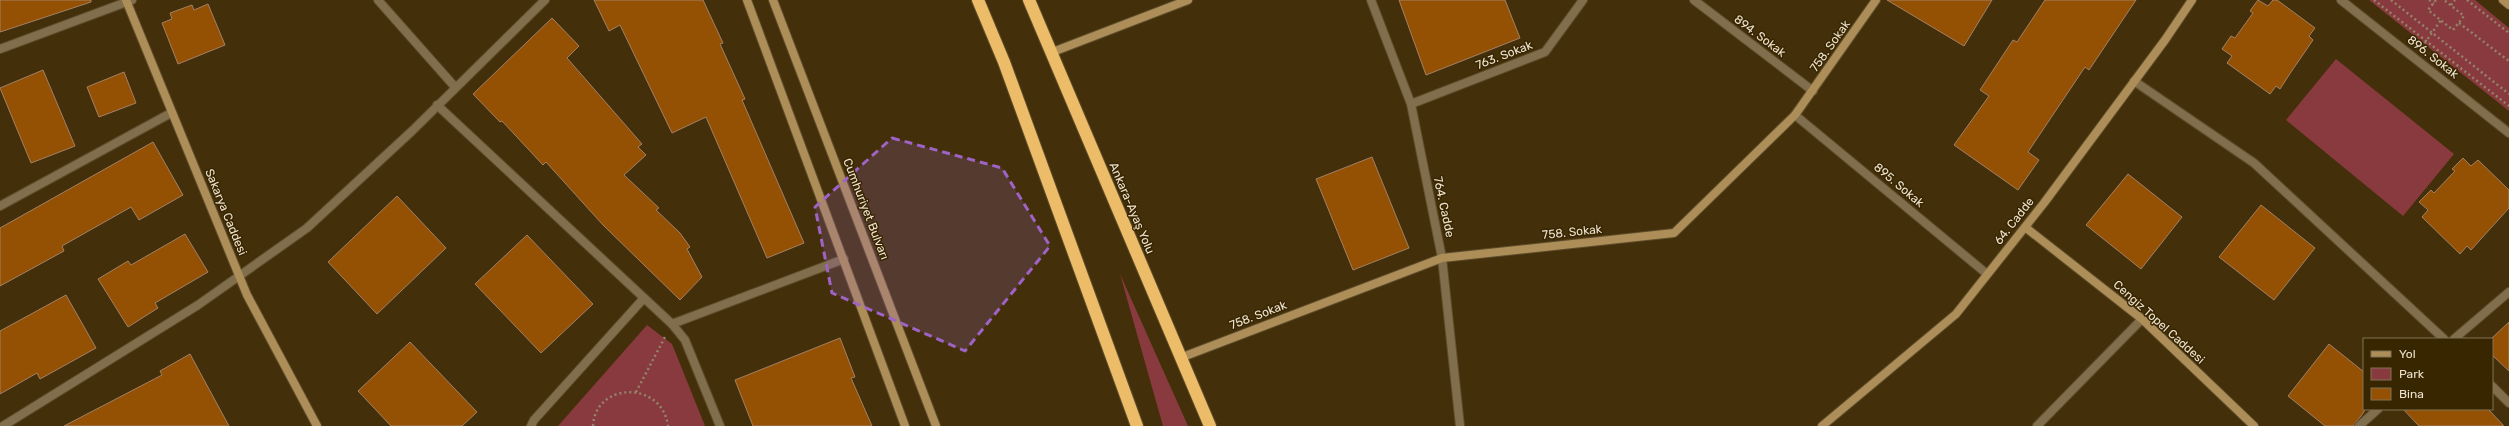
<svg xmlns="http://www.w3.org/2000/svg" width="2509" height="426" viewBox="0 0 2509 426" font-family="Rubik,sans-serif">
<rect width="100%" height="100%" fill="#43300b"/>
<path fill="#893a3e" d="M2369 0H2475L2509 28V111Z
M2336 59 2454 154 2403 216 2286 120Z
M1120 274 1188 426H1163Z
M647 325 672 344 705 426H558Z"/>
<path fill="#945104" stroke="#a38065" d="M0 0H91V2L0 32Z
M594 0H703L723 43 720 44 745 99 742 100 804 243 767 258 706 117 672 133 620 25 609 31Z
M1399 0H1505L1520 38 1426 75Z
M1887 0H1992L1964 46Z
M2045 0H2136L2089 70 2085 67 2028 152 2039 160 2018 190 1954 145 1989 96 1980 90 2013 40 2017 42Z
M2258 0 2268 6 2273 0H2277L2315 28 2309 36 2313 40 2291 72 2280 89 2276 86 2270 94 2227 63 2232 56 2222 49 2231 36 2235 38 2253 13 2250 11Z
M208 4 225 45 178 64 162 23 172 19 170 13 192 5 194 10Z
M552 18 579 46 567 58 642 144 638 147 646 155 624 175 659 208 656 210 680 233 690 247 687 249 702 277 680 300 603 225 546 162 543 165 502 121 500 122 473 94Z
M43 70 75 146 31 163 0 88Z
M124 72 136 103 99 117 87 87Z
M153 142 183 195 139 220 131 207 62 246 64 251 0 286V228Z
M1372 157 1409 248 1353 270 1316 179Z
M2463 158 2471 166 2478 160 2509 190V208L2471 250 2467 246 2460 254 2422 217 2428 210 2419 202 2431 190 2434 193 2455 171 2452 169Z
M2128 174 2182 217 2141 269 2086 225Z
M397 196 446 248 377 314 328 262Z
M2261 205 2315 248 2274 300 2219 257Z
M185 234 208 272 155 303 158 308 128 327 98 279 128 261 131 265Z
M527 235 593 304 541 353 475 284Z
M66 295 96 348 40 379 37 373 0 394V331Z
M2509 322V371L2492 355V338Z
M840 338 855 377 851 378 872 426H753L735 380Z
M410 342 477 412 462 426H391L358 391Z
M2329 344 2364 372V412L2353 426H2325L2288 396Z
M190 354 229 426H64L162 375 160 371Z
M2403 409H2488L2504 426H2419Z"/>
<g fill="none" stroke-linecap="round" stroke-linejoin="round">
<g stroke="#5f4d2b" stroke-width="10">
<path id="street" d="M378 0 455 87
M1371 0 1411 104 1442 258 1460 426
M1694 0 1813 91
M2341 0 2509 133
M0 49 132 0
M2134 81 2254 163 2444 339
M1411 104 1545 52 1583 0
M437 105 672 324 685 340 720 426
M1795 115 1987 274
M0 206 171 113
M672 324 844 259
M2454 339 2509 292
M2492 386 2509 403
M3 426 198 305 307 228 412 131 545 0
M531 426 534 420 644 298
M2037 426 2142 319
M2359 426 2378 409"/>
</g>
<g stroke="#5f4d2b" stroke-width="10">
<path id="secondary" d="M126 0 247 295 317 426
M747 0 905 426
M773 0 936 426
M2503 0 2509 5
M1050 53 1188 0
M2025 227 2142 319 2254 426
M1180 358 1442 258 1674 233 1795 115 1876 0
M1822 426 1956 314 2044 203 2165 40 2192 0"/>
</g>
<g stroke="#5f4d2b" stroke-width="14">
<path id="highway" d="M978 0 1004 62 1137 426
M1029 0 1210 426"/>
</g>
<path stroke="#948468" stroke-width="2.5" stroke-dasharray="2 3" stroke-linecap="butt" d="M2374 0 2509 106
M2391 0 2509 94
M2429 0 2434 3
M2436 0 2428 10 2453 30 2464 16 2444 0
M2467 0 2509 33
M2451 5 2455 0
M2459 23 2509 61
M2422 47 2441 20
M636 392 665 337
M593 426C595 382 662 380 668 426"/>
<use href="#street" stroke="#816e4d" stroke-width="8"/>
<use href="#secondary" stroke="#ad8e59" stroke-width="8"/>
<use href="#highway" stroke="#edbc68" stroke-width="12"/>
</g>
<path fill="#9e63c4" fill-opacity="0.2" stroke="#9e63c4" stroke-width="3" stroke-dasharray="8 5" stroke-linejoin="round" d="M892 138 1002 168 1050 246 965 351 832 293 815 207Z"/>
<g text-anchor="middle" stroke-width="3" stroke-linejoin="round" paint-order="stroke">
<g font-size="12" fill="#efe3d0" stroke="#382601">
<text transform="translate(1760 36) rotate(37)" y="4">894. Sokak</text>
<text transform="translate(1830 46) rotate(-55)" y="4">758. Sokak</text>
<text transform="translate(1504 55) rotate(-21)" y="4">763. Sokak</text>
<text transform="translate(2433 57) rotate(38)" y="4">896. Sokak</text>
<text transform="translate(1899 185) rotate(40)" y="4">895. Sokak</text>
<text transform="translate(1444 207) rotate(78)" y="4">764. Cadde</text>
<text transform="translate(1132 208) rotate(67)" y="4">Ankara-Ayaş Yolu</text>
<text transform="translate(866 209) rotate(69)" y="4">Cumhuriyet Bulvarı</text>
<text transform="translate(226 212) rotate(68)" y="4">Sakarya Caddesi</text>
<text transform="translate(2014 221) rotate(-52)" y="4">64. Cadde</text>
<text transform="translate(1572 232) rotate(-6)" y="4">758. Sokak</text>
<text transform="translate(1258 315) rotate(-21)" y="4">758. Sokak</text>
<text transform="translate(2159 322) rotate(42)" y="4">Cengiz Topel Caddesi</text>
</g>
</g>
<rect x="2363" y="338" width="130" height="72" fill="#382601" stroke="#817254"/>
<rect x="2371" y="351" width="20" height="6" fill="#ad8e59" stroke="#817254"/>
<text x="2399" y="358" font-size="12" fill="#efe3d0">Yol</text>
<rect x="2371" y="368" width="20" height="12" fill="#893a3e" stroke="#817254"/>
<text x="2399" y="378" font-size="12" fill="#efe3d0">Park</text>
<rect x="2371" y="388" width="20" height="12" fill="#945104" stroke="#817254"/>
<text x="2399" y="398" font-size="12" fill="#efe3d0">Bina</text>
</svg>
